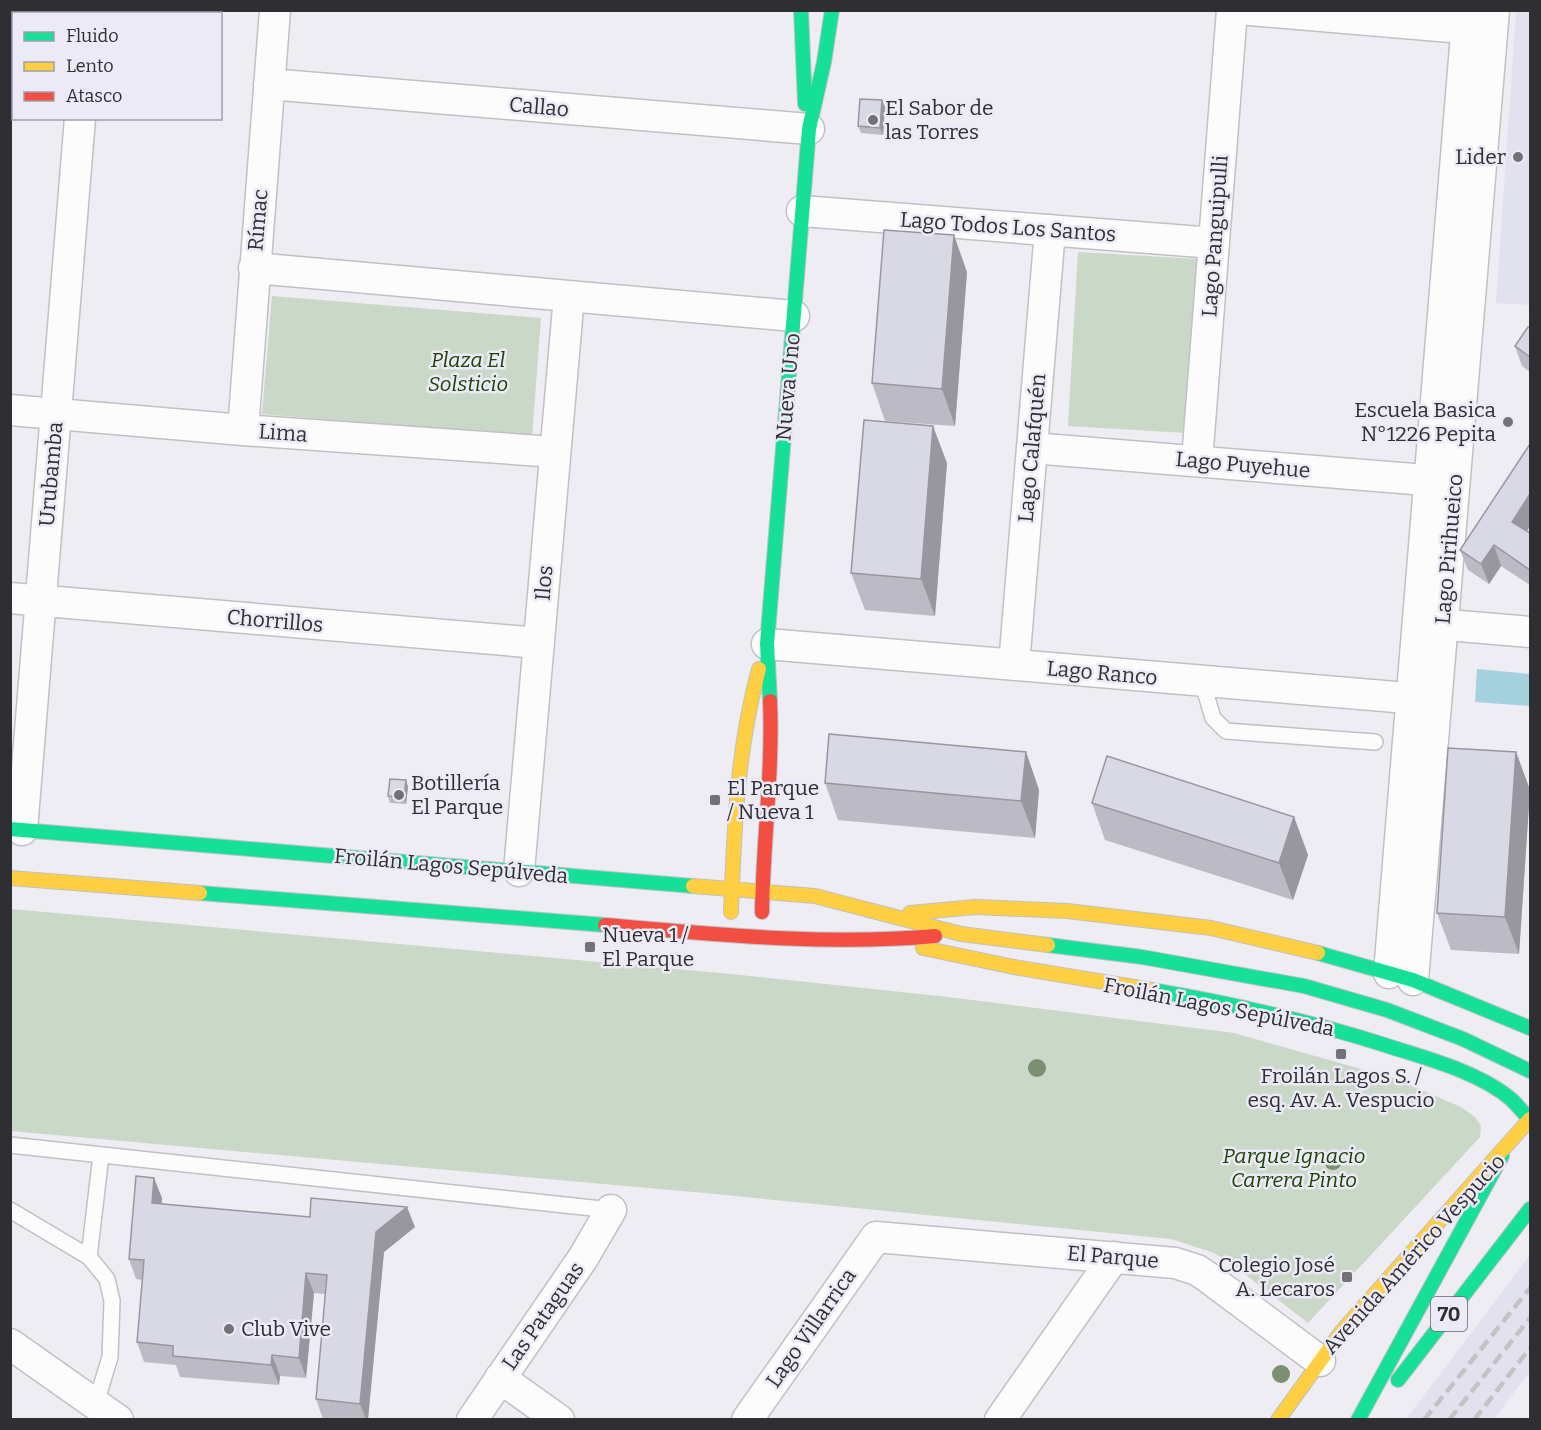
<svg xmlns="http://www.w3.org/2000/svg" width="1541" height="1430" viewBox="0 0 1541 1430" font-family="Bitter,serif">
<rect width="100%" height="100%" fill="#ededf3"/>
<path fill="#e2e1ee" d="M1516 11H1530V305L1496 303Z
M1530 1255V1371L1494 1419H1406Z"/>
<path fill="#cad8c7" d="M1078 252 1197 259 1186 433 1068 426Z
M272 296 541 318 532 437 262 414Z
M11 909 731 974 948 997 1234 1033 1393 1078 1461 1107 1475 1117 1481 1126 1480 1137 1308 1323 1233 1265 1214 1253 1171 1239 705 1193 11 1131Z"/>
<path fill="#a6d2e0" d="M1477 669 1530 674V706L1475 702Z"/>
<g fill="none" stroke-linecap="round" stroke-linejoin="round">
<g stroke="#c0c0c5" stroke-width="18">
<path id="lane" d="M1202 681 1213 718 1226 731 1375 742
M10 1145 611 1210
M10 1210 89 1257 107 1279 112 1301 110 1357 96 1403
M89 1257 101 1155"/>
</g>
<g stroke="#c0c0c5" stroke-width="33">
<path id="street" d="M1250 10 1486 30
M88 14V10
M269 84 809 129
M802 211 1214 243
M254 268 794 316
M10 410 243 430 555 452
M243 430 275 10
M1032 448 1450 482
M1197 461 1232 10
M10 598 539 643
M1424 623 1530 632
M767 644 1431 700
M1014 665 1050 230
M22 830 80 118
M519 871 569 296
M1389 973 1468 10
M1413 980 1494 10
M10 1344 118 1420
M500 1378 559 1420
M472 1420 583 1258 611 1210
M747 1420 876 1237 1175 1263 1197 1270 1206 1276 1320 1361
M1000 1420 1114 1257"/>
</g>
<g stroke="#c0c0c5" stroke-width="16">
<path id="fast" d="M801 10 805 104
M770 701 767 644 809 129 824 62 832 10
M10 829 693 886
M200 893 605 925
M1048 945 1142 957 1304 986 1387 1010 1463 1039 1530 1071
M1318 953 1413 980 1530 1028
M1152 990C1234 1004 1311 1021 1391 1047 1429 1059 1481 1073 1512 1100 1518 1106 1524 1113 1530 1120
M1398 1380 1530 1209
M1358 1420 1502 1156"/>
</g>
<g stroke="#c0c0c5" stroke-width="16">
<path id="slow" d="M10 878 200 893
M693 886 815 896 961 934 1048 945
M731 912C734 830 737 749 759 669
M910 913 975 907 1067 911 1211 928 1318 953
M923 948 1014 967 1152 990
M1278 1420 1342 1331 1530 1119"/>
</g>
<g stroke="#c0c0c5" stroke-width="16">
<path id="jam" d="M762 912C763 842 773 772 770 701
M605 925C714 934 825 946 935 936"/>
</g>
<use href="#lane" stroke="#fcfcfd" stroke-width="15"/>
<use href="#street" stroke="#fcfcfd" stroke-width="30"/>
<use href="#fast" stroke="#16e098" stroke-width="14"/>
<use href="#slow" stroke="#ffcf43" stroke-width="14"/>
<use href="#jam" stroke="#f24e42" stroke-width="14"/>
<path stroke="#c3c3c4" stroke-width="4.5" stroke-dasharray="12 6" stroke-linecap="butt" d="M1424 1420 1530 1288
M1449 1420 1530 1318
M1474 1420 1530 1348"/>
</g>
<g fill="#7b9070">
<circle cx="1037" cy="1068" r="9"/>
<circle cx="1333" cy="1161" r="9"/>
<circle cx="1281" cy="1374" r="9"/>
</g>
<path fill="#bbbac5" d="M882 100 885 107 883 135 861 133 858 126Z
M967 272 955 426 885 421 872 383Z
M1530 328V372L1522 366 1515 346Z
M947 463 935 616 865 610 851 573Z
M1527 531 1530 533V585L1501 566 1489 584 1468 570 1460 550Z
M1026 752 1039 790 1035 838 838 820 825 783Z
M1516 752 1530 790 1519 954 1451 950 1437 913Z
M406 780 408 787 406 804 390 803 388 796Z
M1092 803 1294 817 1308 855 1293 900 1105 840Z
M162 1198 161 1204 415 1227 384 1252 368 1419H323L316 1399 325 1294 314 1293 306 1378 280 1376 279 1385 180 1377 176 1365 144 1362 137 1342 143 1280 136 1279 129 1259Z"/>
<path fill="#9897a0" d="M882 100 885 107 883 135 880 128Z
M954 235 967 272 955 426 942 389Z
M933 426 947 463 935 616 921 579Z
M1530 494V526L1520 542 1512 522Z
M1494 545 1501 566 1489 584 1481 564Z
M1026 752 1039 790 1035 838 1021 801Z
M1516 752 1530 790 1519 954 1505 917Z
M406 780 408 787 406 804 404 797Z
M1294 817 1308 855 1293 900 1279 863Z
M154 1178 162 1198 160 1223 152 1203Z
M407 1207 415 1227 384 1252 368 1419H366L360 1404 376 1232Z
M306 1273 314 1293 306 1378 299 1358Z
M272 1355 280 1376 279 1385 271 1365Z"/>
<path fill="#d9d8e5" stroke="#9897a0" stroke-width="1.5" d="M860 99 882 100 880 128 858 126Z
M884 230 954 235 942 389 872 383Z
M1528 327 1530 328V357L1515 346Z
M864 420 933 426 921 579 851 573Z
M1530 444V494L1512 522 1530 533V570L1494 545 1481 564 1460 550Z
M829 734 1026 752 1021 801 825 783Z
M1448 748 1516 752 1505 917 1437 913Z
M1107 756 1294 817 1279 863 1092 803Z
M390 779 406 780 404 797 388 796Z
M136 1176 154 1178 152 1203 310 1217 311 1198 407 1207 376 1232 360 1404 316 1399 327 1275 306 1273 299 1358 272 1355 271 1365 173 1356V1346L137 1342 144 1260 129 1259Z"/>
<g fill="#727176" stroke="#ebeaf6" stroke-width="2">
<circle cx="873" cy="120" r="6"/>
<circle cx="1518" cy="157" r="6"/>
<circle cx="1508" cy="422" r="6"/>
<circle cx="399" cy="795" r="6"/>
<rect x="709" y="794" width="12" height="12" rx="3"/>
<rect x="584" y="941" width="12" height="12" rx="3"/>
<rect x="1335" y="1048" width="12" height="12" rx="3"/>
<rect x="1341" y="1271" width="12" height="12" rx="3"/>
<circle cx="229" cy="1329" r="6"/>
</g>
<g text-anchor="middle" stroke-width="5" stroke-linejoin="round" paint-order="stroke">
<rect fill="#ebeaf6" stroke="#67666e" stroke-width="1.5" x="1431" y="1297" width="36" height="34" rx="4.5"/>
<g font-size="20" font-weight="bold" fill="#2f2e33">
<text x="1449" y="1321">70</text>
</g>
<g font-size="21" fill="#2f2e33" stroke="#ebeaf6">
<text transform="translate(539 107) rotate(5)" y="7">Callao</text>
<text transform="translate(258 220) rotate(-85)" y="7">Rímac</text>
<text transform="translate(1008 227) rotate(4)" y="7">Lago Todos Los Santos</text>
<text transform="translate(1215 236) rotate(-86)" y="7">Lago Panguipulli</text>
<text transform="translate(788 387) rotate(-85)" y="7">Nueva Uno</text>
<text transform="translate(283 433) rotate(4)" y="7">Lima</text>
<text transform="translate(1032 448) rotate(-85)" y="7">Lago Calafquén</text>
<text transform="translate(1243 465) rotate(5)" y="7">Lago Puyehue</text>
<text transform="translate(51 474) rotate(-85)" y="7">Urubamba</text>
<text transform="translate(1449 549) rotate(-85)" y="7">Lago Pirihueico</text>
<text transform="translate(544 583) rotate(-85)" y="7">Ilos</text>
<text transform="translate(275 621) rotate(5)" y="7">Chorrillos</text>
<text transform="translate(1102 673) rotate(5)" y="7">Lago Ranco</text>
<text transform="translate(451 866) rotate(5)" y="7">Froilán Lagos Sepúlveda</text>
<text transform="translate(1219 1007) rotate(11)" y="7">Froilán Lagos Sepúlveda</text>
<text transform="translate(1414 1254) rotate(-48)" y="7">Avenida Américo Vespucio</text>
<text transform="translate(1113 1257) rotate(5)" y="7">El Parque</text>
<text transform="translate(543 1316) rotate(-55)" y="7">Las Pataguas</text>
<text transform="translate(811 1328) rotate(-55)" y="7">Lago Villarrica</text>
</g>
<g font-size="21" fill="#2f2e33" stroke="#ebeaf6" text-anchor="start">
<text x="885" y="115">El Sabor de<tspan x="885" dy="24">las Torres</tspan></text>
<text x="1506" y="164" text-anchor="end">Lider</text>
<text x="1496" y="417" text-anchor="end">Escuela Basica<tspan x="1496" dy="24">N°1226 Pepita</tspan></text>
<text x="411" y="790">Botillería<tspan x="411" dy="24">El Parque</tspan></text>
<text x="727" y="795">El Parque<tspan x="727" dy="24">/ Nueva 1</tspan></text>
<text x="602" y="942">Nueva 1 /<tspan x="602" dy="24">El Parque</tspan></text>
<text x="1341" y="1083" text-anchor="middle">Froilán Lagos S. /<tspan x="1341" dy="24">esq. Av. A. Vespucio</tspan></text>
<text x="1335" y="1272" text-anchor="end">Colegio José<tspan x="1335" dy="24">A. Lecaros</tspan></text>
<text x="241" y="1336">Club Vive</text>
</g>
<g font-size="21" font-style="italic" fill="#1e4404" stroke="#ebeaf6">
<text x="468" y="367">Plaza El<tspan x="468" dy="24">Solsticio</tspan></text>
<text x="1294" y="1163">Parque Ignacio<tspan x="1294" dy="24">Carrera Pinto</tspan></text>
</g>
</g>
<rect width="1541" height="1430" fill="none" stroke="#2f2e33" stroke-width="24"/>
<rect x="12" y="12" width="210" height="108" fill="#ebeaf6" stroke="#a09fa8" stroke-width="1.5"/>
<rect x="24" y="32" width="30" height="9" fill="#16e098" stroke="#a09fa8" stroke-width="1.5"/>
<text x="66" y="42" font-size="18" fill="#2f2e33">Fluido</text>
<rect x="24" y="62" width="30" height="9" fill="#ffcf43" stroke="#a09fa8" stroke-width="1.5"/>
<text x="66" y="72" font-size="18" fill="#2f2e33">Lento</text>
<rect x="24" y="92" width="30" height="9" fill="#f24e42" stroke="#a09fa8" stroke-width="1.5"/>
<text x="66" y="102" font-size="18" fill="#2f2e33">Atasco</text>
</svg>
